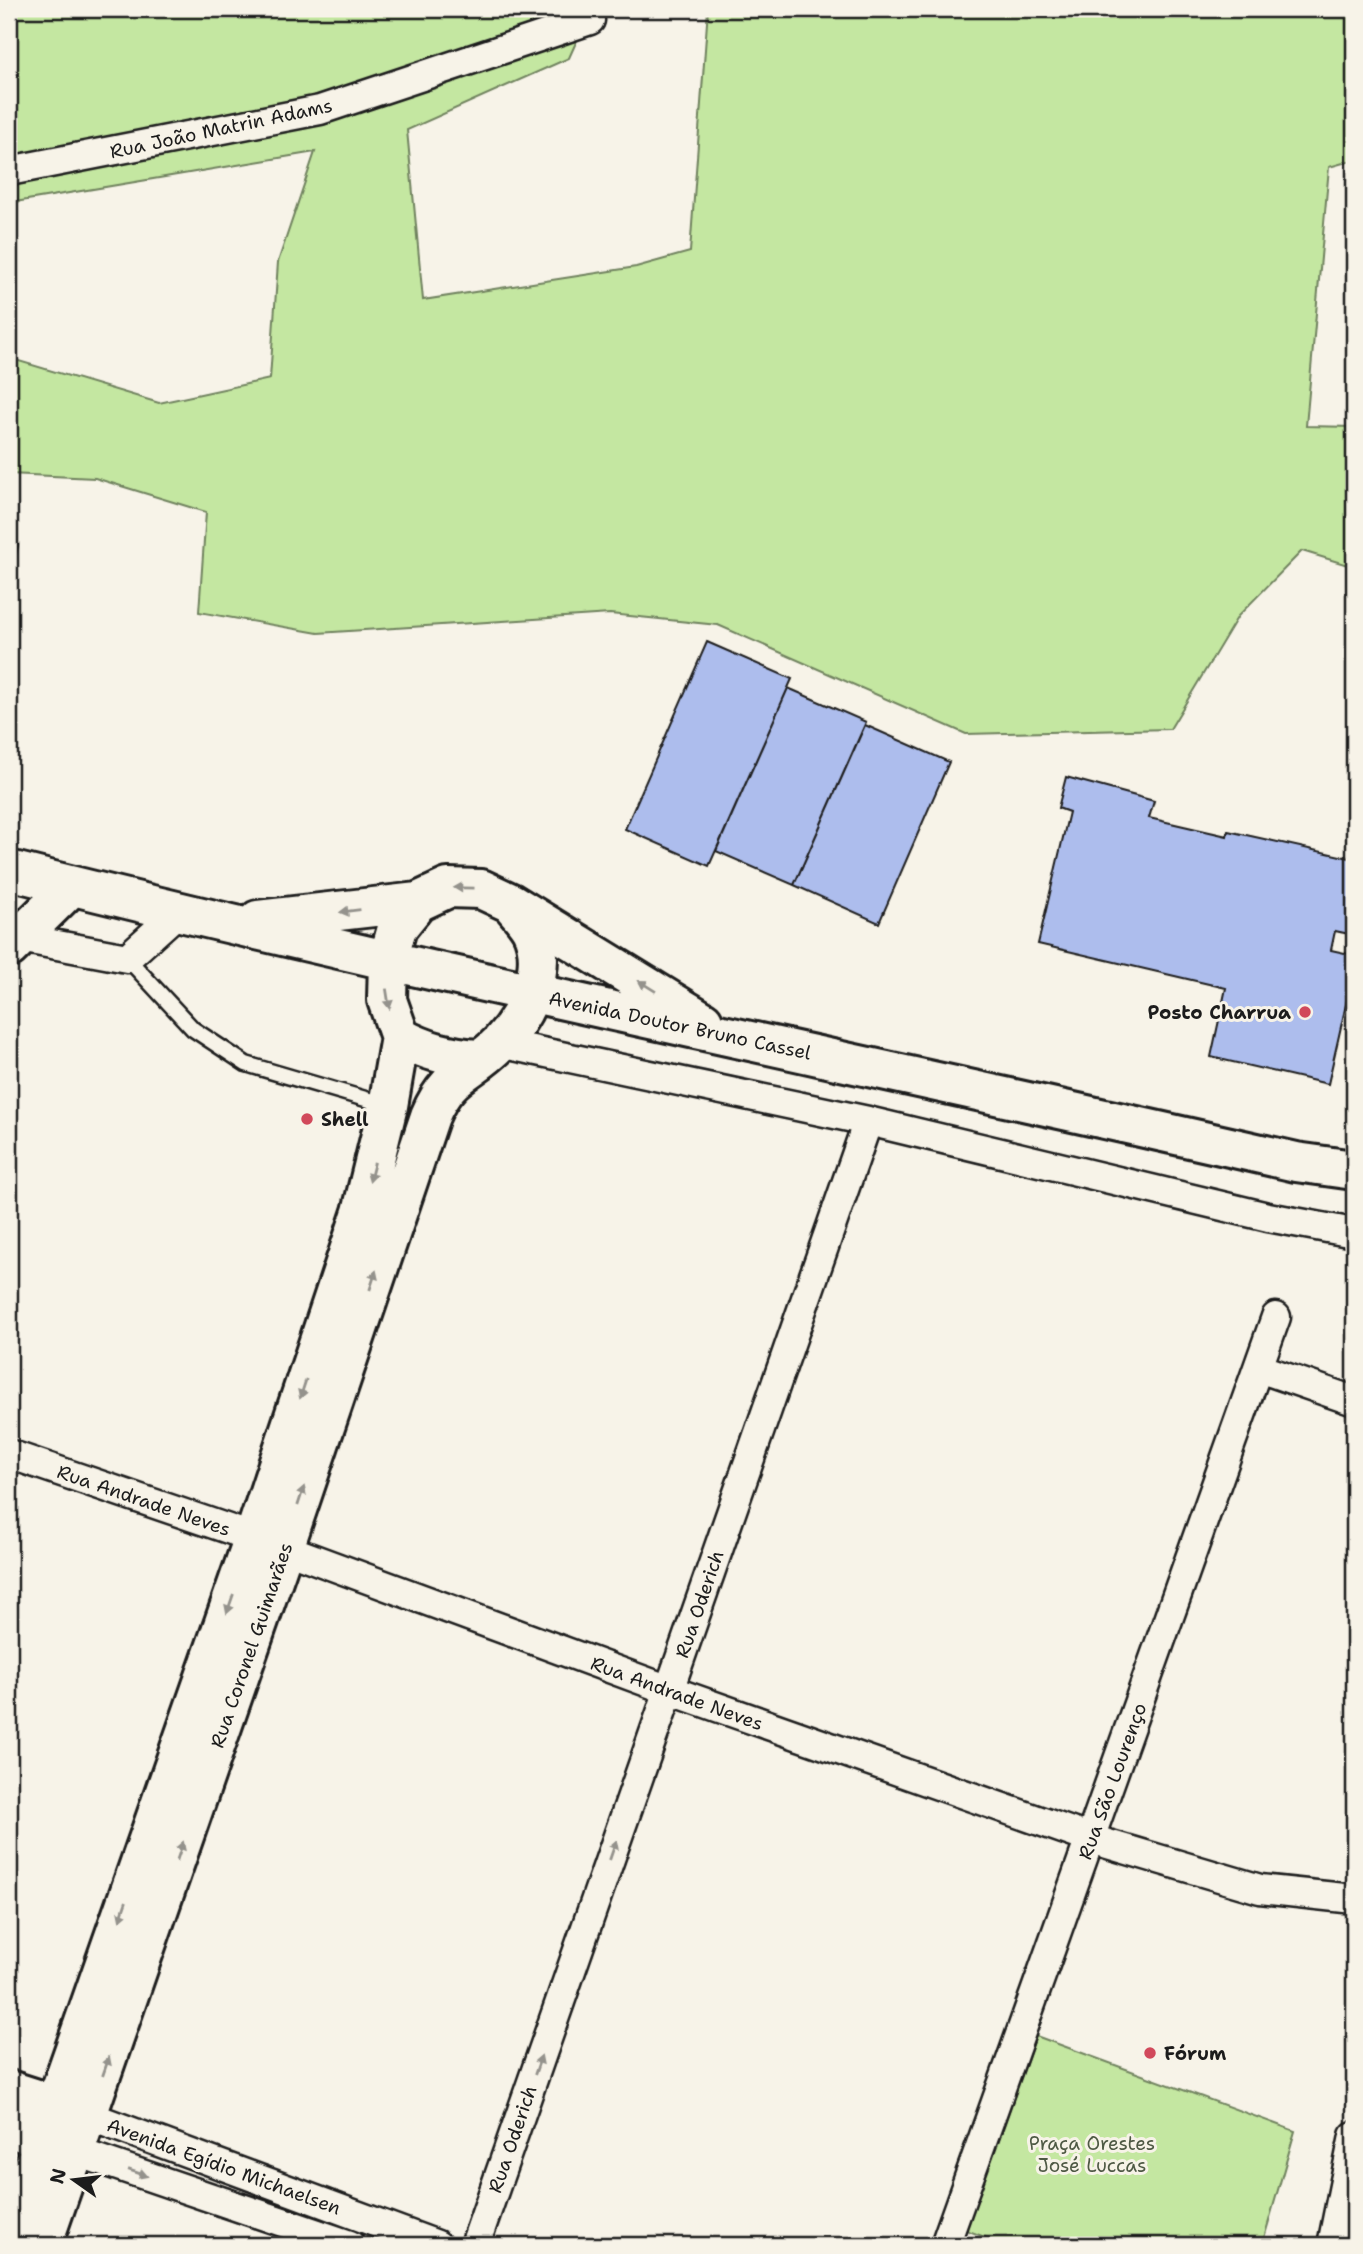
<svg xmlns="http://www.w3.org/2000/svg" width="1363" height="2254" viewBox="0 0 1363 2254" font-family="'Shantell Sans',sans-serif">
<rect width="100%" height="100%" fill="#f7f3e8"/>
<filter id="ink" filterUnits="userSpaceOnUse"><feTurbulence type="fractalNoise" baseFrequency=".0143" numOctaves="2"/><feDisplacementMap in="SourceGraphic" scale="14" xChannelSelector="R" yChannelSelector="G"/><feConvolveMatrix kernelMatrix="1 2 1 2 8 2 1 2 1" color-interpolation-filters="sRGB"/></filter>
<g filter="url(#ink)">
<path fill="#c4e7a1" stroke="#70825e" stroke-width="2" d="M9 9H591L569 58 407 130 423 300 636 267 690 252 708 9H1354V160L1329 167 1306 426 1354 427V567L1302 551 1238 616 1170 729 966 734 718 625 610 614 318 633 199 612 206 512 95 478 9 474V358L159 403 270 379 278 262 315 152 9 203Z
M1036 2036 1295 2131 1262 2245H1006L966 2230Z"/>
<path fill="#adbded" stroke="#1c1c1c" stroke-width="2" d="M9 543 18 545 9 589Z
M707 642 792 679 709 866 625 829Z
M788 688 866 722 794 885 716 851Z
M865 725 949 762 879 923 794 885Z
M1066 777 1154 801 1149 818 1227 836 1228 831 1354 859V935L1335 931 1331 950 1354 955V969L1328 1084 1211 1057 1226 988 1038 944 1069 812 1058 808Z"/>
<g fill="none" stroke-linecap="round" stroke-linejoin="round">
<g stroke="#1c1c1c" stroke-width="19">
<path id="service" d="M127 958 193 1029 246 1064 386 1105"/>
</g>
<g stroke="#1c1c1c" stroke-width="33">
<path id="minor" d="M9 171 320 110 590 20
M9 936 127 958 178 912
M499 1043 868 1121 1268 1217 1354 1233
M1259 1368 1354 1401
M9 1454 284 1548 669 1690 1091 1839 1260 1889 1354 1899
M89 2116 437 2245
M74 2151 350 2245
M475 2245 868 1121
M945 2245 1276 1317
M1332 2245 1354 2136"/>
</g>
<g stroke="#1c1c1c" stroke-width="44">
<path id="secondary" d="M9 2090 87 2115
M9 2127 73 2151"/>
</g>
<g stroke="#1c1c1c" stroke-width="44">
<path id="primary" d="M9 870C436 977 867 1064 1296 1162L1354 1170
M258 920 418 902 448 888 481 889 511 903 703 1021
M9 948 72 886
M400 1037C426 1051 449 1057 479 1059
M9 2237 254 1537 362 1212 388 1106 400 1037 387 1000 388 960 397 928 418 902
M42 2245 284 1548 430 1116C448 1072 471 1073 500 1043 526 1015 550 967 531 929 526 920 517 911 511 903"/>
</g>
<use href="#service" stroke="#f7f3e8" stroke-width="14"/>
<use href="#minor" stroke="#f7f3e8" stroke-width="28"/>
<use href="#secondary" stroke="#f7f3e8" stroke-width="38"/>
<use href="#primary" stroke="#f7f3e8" stroke-width="38"/>
</g>
<defs><path id="oneway-solid" d="M-6-.8H1V-3.2L6.5 0L1 3.2V.8H-6Z" transform="scale(1.75)"/></defs>
<g fill="#94928c">
<use href="#oneway-solid" transform="translate(464 888) rotate(-179)"/>
<use href="#oneway-solid" transform="translate(350 911) rotate(173)"/>
<use href="#oneway-solid" transform="translate(647 986) rotate(-148)"/>
<use href="#oneway-solid" transform="translate(388 999) rotate(81)"/>
<use href="#oneway-solid" transform="translate(372 1172) rotate(104)"/>
<use href="#oneway-solid" transform="translate(373 1280) rotate(-72)"/>
<use href="#oneway-solid" transform="translate(303 1389) rotate(108)"/>
<use href="#oneway-solid" transform="translate(301 1496) rotate(-72)"/>
<use href="#oneway-solid" transform="translate(230 1604) rotate(109)"/>
<use href="#oneway-solid" transform="translate(613 1850) rotate(-71)"/>
<use href="#oneway-solid" transform="translate(180 1851) rotate(-71)"/>
<use href="#oneway-solid" transform="translate(123 1911) rotate(109)"/>
<use href="#oneway-solid" transform="translate(538 2065) rotate(-71)"/>
<use href="#oneway-solid" transform="translate(106 2066) rotate(-71)"/>
<use href="#oneway-solid" transform="translate(138 2173) rotate(19)"/>
</g>
</g>
<g fill="#d1495b" stroke="#f7f3e8" stroke-width="2.5">
<circle cx="1305" cy="1012" r="7"/>
<circle cx="307" cy="1119" r="7"/>
<circle cx="1150" cy="2053" r="7"/>
</g>
<g text-anchor="middle" stroke-width="6" stroke-linejoin="round" paint-order="stroke">
<g font-size="19" fill="#1c1c1c" stroke="#f7f3e8">
<text transform="translate(221 128) rotate(-12)" y="7">Rua João Matrin Adams</text>
<text transform="translate(680 1025) rotate(12)" y="7">Avenida Doutor Bruno Cassel</text>
<text transform="translate(144 1500) rotate(19)" y="7">Rua Andrade Neves</text>
<text transform="translate(699 1604) rotate(-71)" y="7">Rua Oderich</text>
<text transform="translate(251 1645) rotate(-71)" y="7">Rua Coronel Guimarães</text>
<text transform="translate(677 1693) rotate(20)" y="7">Rua Andrade Neves</text>
<text transform="translate(1112 1781) rotate(-70)" y="7">Rua São Lourenço</text>
<text transform="translate(512 2139) rotate(-71)" y="7">Rua Oderich</text>
<text transform="translate(224 2166) rotate(20)" y="7">Avenida Egídio Michaelsen</text>
</g>
<g font-size="19" font-weight="bold" fill="#1c1c1c" stroke="#f7f3e8" text-anchor="start">
<text x="1291" y="1019" text-anchor="end">Posto Charrua</text>
<text x="321" y="1126">Shell</text>
<text x="1164" y="2060">Fórum</text>
</g>
<g font-size="19" fill="#4e5944" stroke="#f7f3e8">
<text x="1092" y="2150">Praça Orestes<tspan x="1092" dy="22">José Luccas</tspan></text>
</g>
</g>
<rect width="1363" height="2254" fill="none" stroke="#f7f3e8" stroke-width="35"/>
<rect x="18" y="18" width="1328" height="2219" fill="none" stroke="#1c1c1c" stroke-width="2.5" filter="url(#ink)"/>
<g transform="translate(74 2180) rotate(284)" stroke="#f7f3e8" stroke-width="5" paint-order="stroke">
<path d="M0-5L12 26L0 18L-12 26Z" fill="#1c1c1c"/>
<text y="-10" font-size="19" font-weight="bold" text-anchor="middle" fill="#1c1c1c">N</text>
</g>
</svg>
